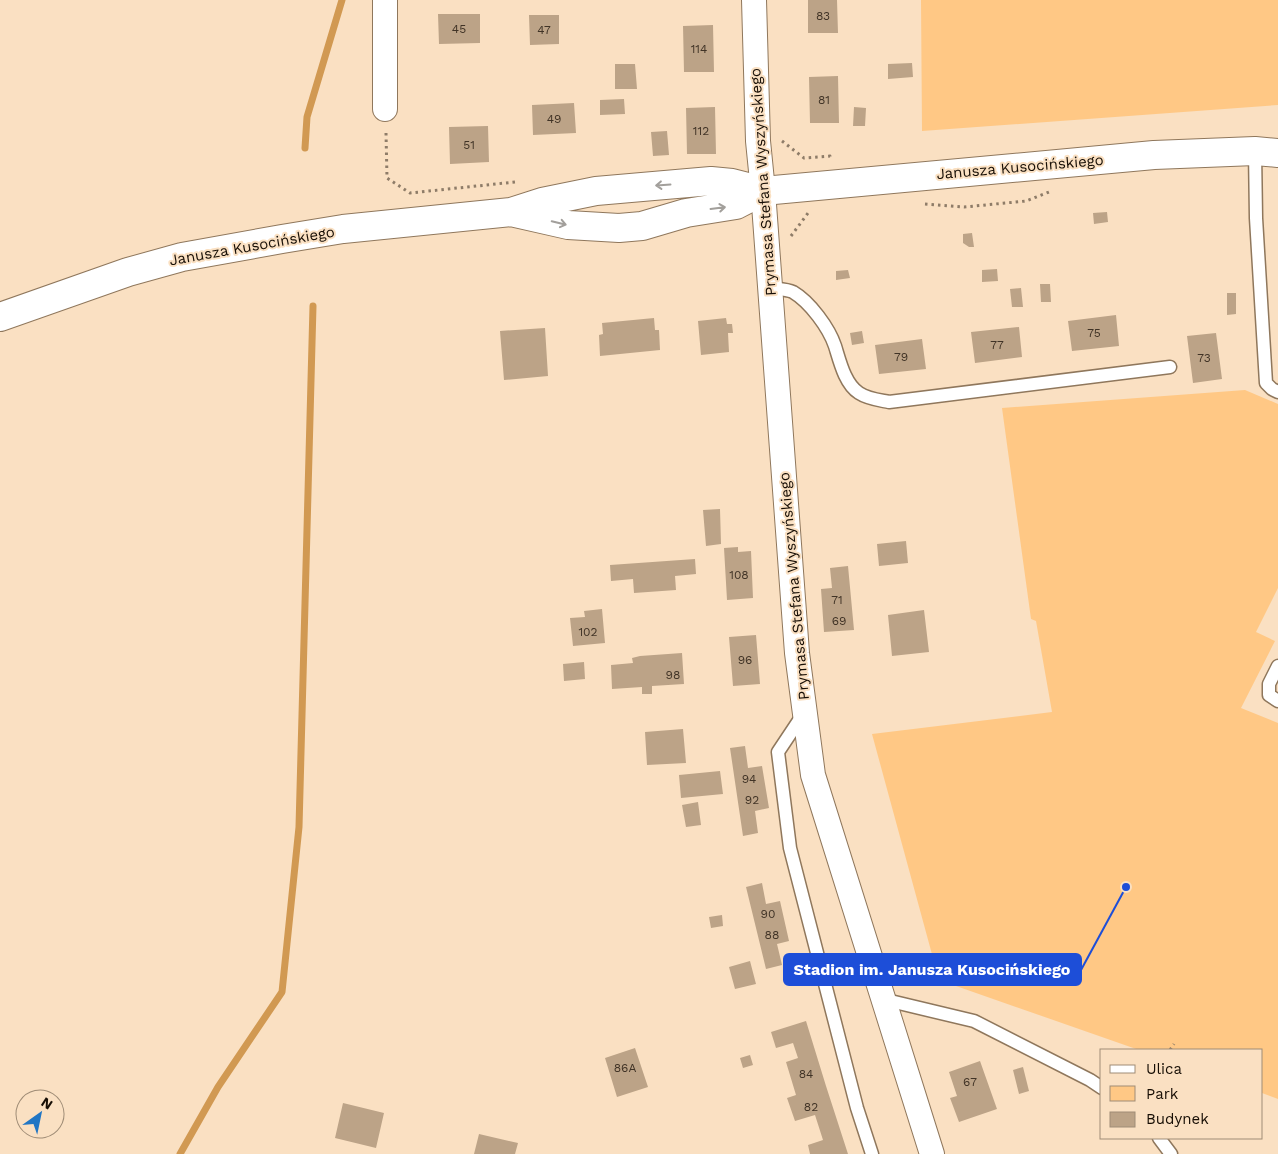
<svg xmlns="http://www.w3.org/2000/svg" width="1278" height="1154" viewBox="0 0 1278 1154" font-family="'Work Sans',sans-serif">
<rect width="100%" height="100%" fill="#fae0c2"/>
<path fill="#ffc885" d="M921 0H1278V105L922 131Z
M1245 390 1278 404V588L1256 632 1275 641 1241 708 1278 723V1099L1262 1093V1050H1139L939 980 872 734 1052 712 1036 621 1031 619 1002 408Z"/>
<g fill="none" stroke-linecap="round" stroke-linejoin="round">
<path stroke="#d19952" stroke-width="7" d="M305 148 307 117 342 0
M180 1154 218 1087 282 992 299 827 313 306"/>
</g>
<path fill="#bca387" d="M808 0H837L838 33H808Z
M438 14H480V43L439 44Z
M529 15H559V44L530 45Z
M713 25 714 72H684L683 26Z
M912 63 913 77 888 79V64Z
M615 64H635L637 89H615Z
M838 76 839 123H810L809 77Z
M624 99 625 114 600 115V100Z
M574 103 576 133 533 135 532 105Z
M715 107 716 154H687L686 108Z
M854 107 866 108 865 126H853Z
M488 126 489 162 450 164 449 127Z
M667 131 669 155 653 156 651 132Z
M1107 212 1108 222 1094 224 1093 213Z
M972 233 974 247H969L963 243V234Z
M997 269 998 281 982 282V270Z
M848 270 850 278 836 280V271Z
M1040 284H1050L1051 302H1041Z
M1021 288 1023 307H1012L1010 289Z
M1227 293H1236V314L1227 315Z
M1116 315 1119 346 1072 351 1068 321Z
M654 318 655 330H659L660 350 600 356 599 335 603 334 602 323Z
M726 318 727 324H732L733 333H728L729 352 701 355 698 321Z
M1019 327 1022 357 975 363 971 332Z
M545 328 548 376 504 380 500 331Z
M862 331 864 343 852 345 850 333Z
M1216 333 1222 379 1193 383 1187 336Z
M922 339 926 369 879 374 875 345Z
M720 509 721 544 706 546 703 510Z
M906 541 908 563 879 566 877 544Z
M738 547V552L751 551 753 598 727 600 724 548Z
M695 559 696 574 675 576 676 590 634 593 633 579 611 581 610 565Z
M848 566 854 630 824 632 821 589 832 588 830 568Z
M602 609 605 643 573 646 570 618 585 617 584 611Z
M924 610 929 652 892 656 888 615Z
M756 635 760 684 733 686 729 637Z
M682 653 684 684 652 686V694H642V687L612 689 611 665 633 663 632 658 640 656Z
M584 662 585 679 564 681 563 664Z
M683 729 686 763 647 765 645 732Z
M745 746 748 768 762 766 769 808 755 811 758 833 743 836 730 748Z
M720 771 723 794 681 798 679 775Z
M698 802 701 825 686 827 682 805Z
M762 883 766 904 780 901 789 941 777 944 782 965 766 969 746 887Z
M722 915 723 926 711 928 709 917Z
M750 961 756 984 735 989 729 967Z
M806 1021 826 1086 848 1154H810L808 1145 823 1140 815 1115 795 1121 787 1098 796 1095 786 1062 798 1058 793 1043 776 1048 771 1032Z
M635 1048 648 1087 617 1097 605 1058Z
M750 1055 753 1065 743 1068 740 1058Z
M980 1061 997 1109 959 1122 950 1098 957 1096 949 1072Z
M1023 1067 1029 1091 1019 1094 1013 1070Z
M343 1103 384 1113 376 1148 335 1138Z
M479 1134 518 1143 515 1154H474Z"/>
<g fill="none" stroke-linecap="round" stroke-linejoin="round">
<g stroke="#8f775c" stroke-width="15">
<path id="service" d="M1255 151 1256 218 1266 383 1272 389 1278 392
M770 288C777 289 787 289 793 292 810 302 829 328 835 346 840 362 845 384 859 393 868 399 879 400 889 402L1170 367
M1278 666 1269 684V695L1278 701
M804 713 778 752 790 848 857 1108 872 1154
M882 999 974 1021 1090 1080 1102 1088
M1159 1138 1171 1154"/>
</g>
<g stroke="#8f775c" stroke-width="26">
<path id="minor" d="M385 0V109
M754 0 758 141 763 191 797 653 813 775 932 1154"/>
</g>
<g stroke="#8f775c" stroke-width="30">
<path id="tertiary" d="M511 212 568 225 619 228 642 226 686 213 736 205 763 191
M0 317 128 272 182 257 282 239 343 229 511 212 542 202 596 191 711 181 732 183 763 191 1154 155 1255 151 1278 153"/>
</g>
<path stroke="#8e7c68" stroke-width="3" stroke-dasharray="2.5 4" stroke-linecap="butt" d="M386 133 387 178 410 193 515 182
M782 141 804 158 830 156V159
M925 204 964 207 1026 201 1049 192
M791 236 808 213
M1170 1050 1174 1044"/>
<use href="#service" stroke="#fff" stroke-width="12"/>
<use href="#minor" stroke="#fff" stroke-width="24"/>
<use href="#tertiary" stroke="#fff" stroke-width="28"/>
</g>
<defs><path id="oneway-shaft" d="M-6 0H5M1.5-3L5.5 0L1.5 3" fill="none" stroke-width="1.6" stroke-linecap="round" stroke-linejoin="round" transform="scale(1.25)"/></defs>
<g stroke="#a29f9b">
<use href="#oneway-shaft" transform="translate(663 185) rotate(176)"/>
<use href="#oneway-shaft" transform="translate(718 208) rotate(-7)"/>
<use href="#oneway-shaft" transform="translate(559 223) rotate(14)"/>
</g>
<g text-anchor="middle" stroke-width="4" stroke-linejoin="round" paint-order="stroke">
<g font-size="12" fill="#403326">
<text x="823" y="20">83</text>
<text x="459" y="33">45</text>
<text x="544" y="34">47</text>
<text x="699" y="53">114</text>
<text x="824" y="104">81</text>
<text x="554" y="123">49</text>
<text x="701" y="135">112</text>
<text x="469" y="149">51</text>
<text x="1094" y="337">75</text>
<text x="997" y="349">77</text>
<text x="901" y="361">79</text>
<text x="1204" y="362">73</text>
<text x="739" y="579">108</text>
<text x="837" y="604">71</text>
<text x="839" y="625">69</text>
<text x="588" y="636">102</text>
<text x="745" y="664">96</text>
<text x="673" y="679">98</text>
<text x="749" y="783">94</text>
<text x="752" y="804">92</text>
<text x="768" y="918">90</text>
<text x="772" y="939">88</text>
<text x="625" y="1072">86A</text>
<text x="806" y="1078">84</text>
<text x="970" y="1086">67</text>
<text x="811" y="1111">82</text>
</g>
<g font-size="15" fill="#170e05" stroke="#fae0c2">
<text transform="translate(1020 167) rotate(-5)" y="5">Janusza Kusocińskiego</text>
<text transform="translate(763 182) rotate(-94)" y="5">Prymasa Stefana Wyszyńskiego</text>
<text transform="translate(252 246) rotate(-10)" y="5">Janusza Kusocińskiego</text>
<text transform="translate(794 586) rotate(-95)" y="5">Prymasa Stefana Wyszyńskiego</text>
</g>
</g>
<path fill="none" stroke="#1d4ed8" stroke-width="2" d="M1126 887L1081 970"/>
<circle fill="#1d4ed8" stroke="#fae0c2" stroke-width="2" cx="1126" cy="887" r="5"/>
<rect fill="#1d4ed8" stroke="#1d4ed8" stroke-width="2" x="784" y="954" width="297" height="31" rx="5"/>
<g font-size="16" text-anchor="middle" font-weight="bold" fill="#fff">
<text x="932" y="975">Stadion im. Janusza Kusocińskiego</text>
</g>
<rect x="1100" y="1049" width="162" height="90" fill="#fae0c2" stroke="#9f8c76"/>
<rect x="1110" y="1065" width="25" height="8" fill="#ffffff" stroke="#9f8c76"/>
<text x="1146" y="1074" font-size="15" fill="#170e05">Ulica</text>
<rect x="1110" y="1086" width="25" height="15" fill="#ffc885" stroke="#9f8c76"/>
<text x="1146" y="1099" font-size="15" fill="#170e05">Park</text>
<rect x="1110" y="1112" width="25" height="15" fill="#bca387" stroke="#9f8c76"/>
<text x="1146" y="1124" font-size="15" fill="#170e05">Budynek</text>
<g transform="translate(40 1114) rotate(33)"><circle r="24" fill="#fae0c2" stroke="#9f8c76"/>
<path d="M0-4L9 19L0 12L-9 19Z" fill="#2176c4"/>
<text y="-8" font-size="14" font-weight="bold" text-anchor="middle" fill="#170e05">N</text>
</g>
</svg>
